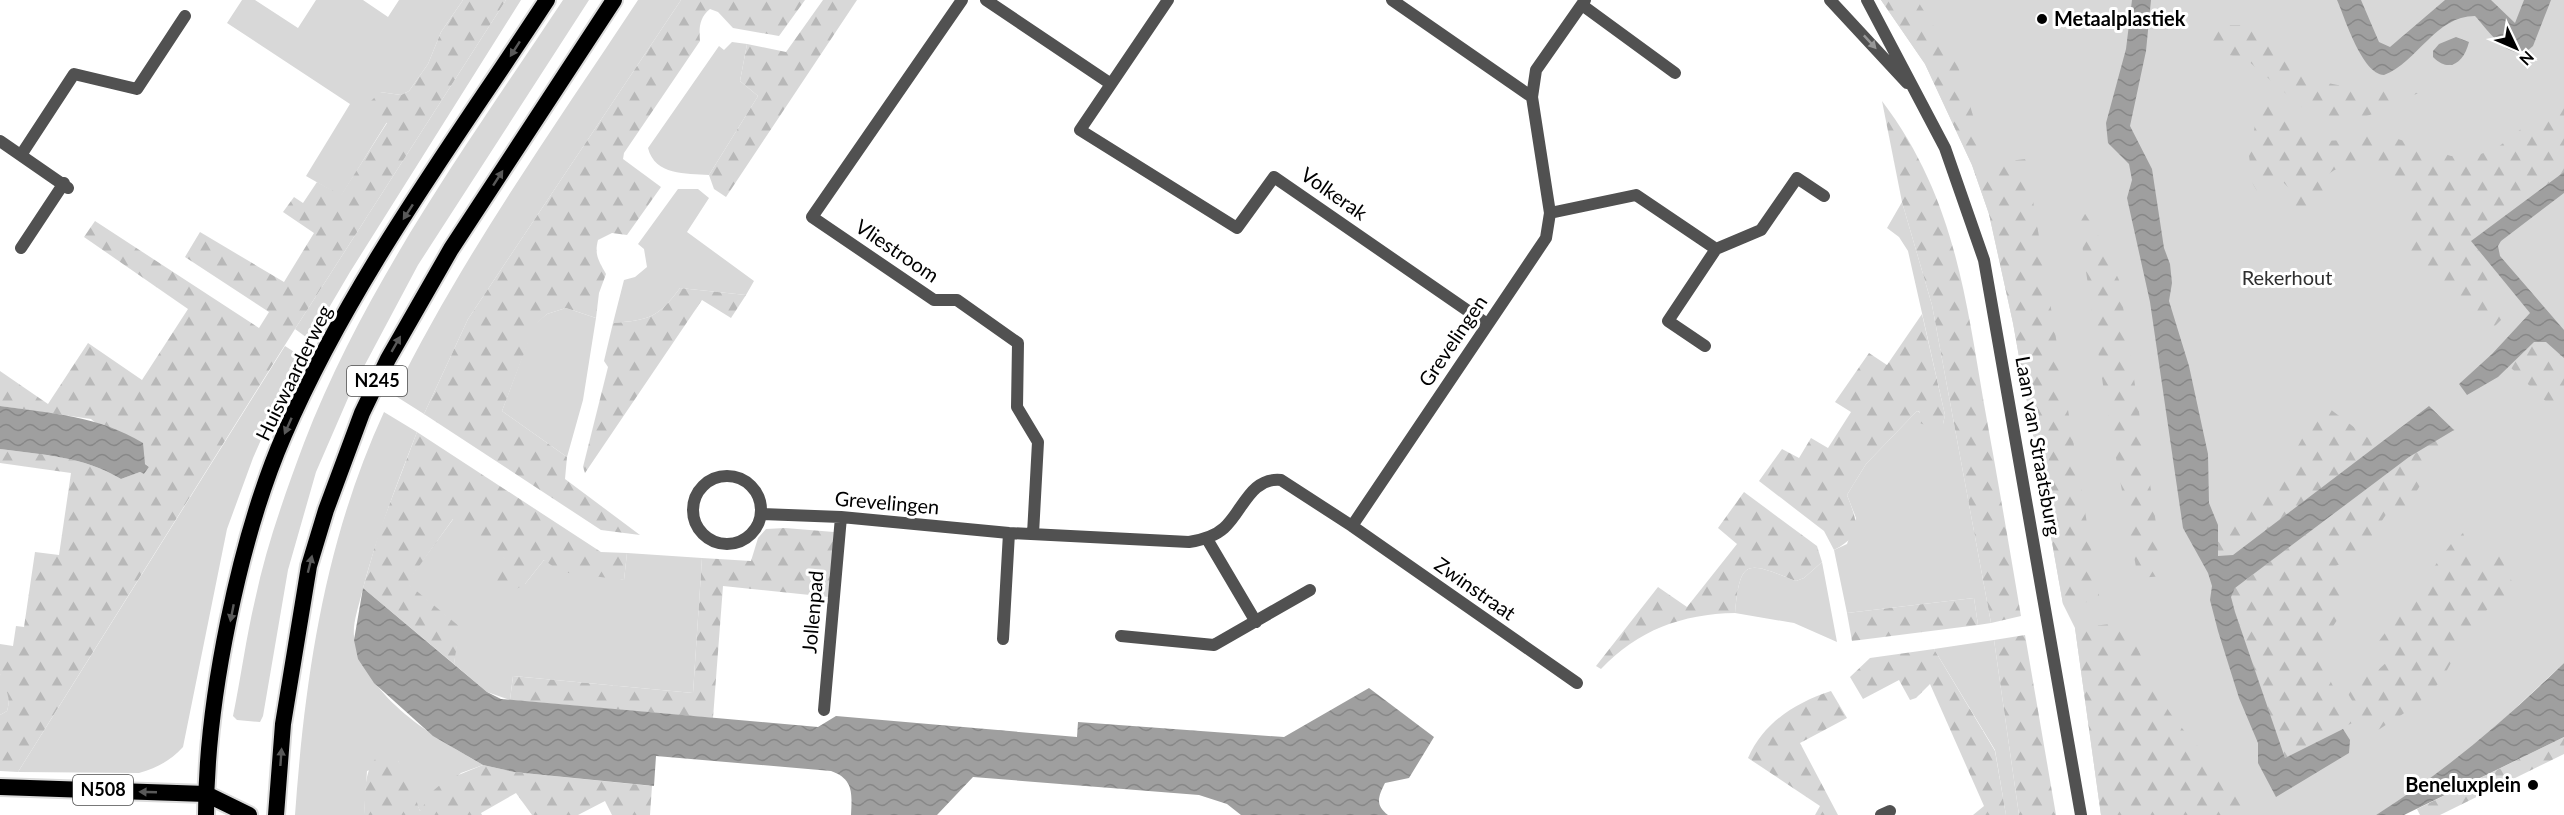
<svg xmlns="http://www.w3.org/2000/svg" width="2564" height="815" viewBox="0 0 2564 815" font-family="Lato,sans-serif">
<defs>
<pattern id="forest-firs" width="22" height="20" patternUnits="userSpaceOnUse" patternTransform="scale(1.5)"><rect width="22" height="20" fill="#d8d8d8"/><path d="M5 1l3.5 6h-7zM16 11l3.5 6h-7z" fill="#b8b8b8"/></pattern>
<pattern id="water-waves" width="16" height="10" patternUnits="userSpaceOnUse" patternTransform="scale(1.5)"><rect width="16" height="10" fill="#9f9f9f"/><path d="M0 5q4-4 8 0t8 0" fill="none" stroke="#878787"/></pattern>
</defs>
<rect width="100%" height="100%" fill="#fff"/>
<path fill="#d8d8d8" d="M242 0H255L298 28 316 0H363L388 17 399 0H463L441 32 428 64 409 91 401 95 380 92 387 122 341 196 306 176 350 104 227 23Z
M506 0H521L350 272 310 340 295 329Z
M563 0H589L418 265 352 389 316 472 288 570 263 716 260 722 237 720 233 716C241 677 246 638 255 600 266 547 285 494 304 443 365 284 469 142 563 0Z
M638 0H681L468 319 424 414 394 395C462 256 553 129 638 0Z
M1881 0H2564V663L2465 755 2420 788 2376 815H2101L2075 628 2063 604 2013 323 1989 214 1972 165 1925 64Z
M732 42 747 44 740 81 758 96 709 175C686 173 655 176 648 148L719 46 724 50Z
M678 189H698L709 198 687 232 754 281 746 295 680 288C658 318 649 320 613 323L624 280 635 277 647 267 644 249 638 244Z
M1902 202 1932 305 1991 623 1978 625 1974 598 1847 613 1834 550 1847 544 1856 518 1847 495 1866 464 1917 411 1943 424 1945 415 1908 251 1899 237 1887 228Z
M566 308 596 318 583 400 567 457 502 411 534 325 547 314Z
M285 346 302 357 284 387 253 458 227 529 183 747C170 761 157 768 139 773L18 772Z
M384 412 417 432C396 486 375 540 361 596 358 609 351 628 355 641 370 701 433 736 483 765L461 773 420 811 398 761 367 771 364 815H295C305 676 325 540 384 412Z
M454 518 507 560 525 584 544 560 624 580 627 553 702 558 693 693 513 676 510 700 487 692 454 664 459 627 406 583Z
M1822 562 1837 642 1794 623 1735 613C1740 556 1748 562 1796 581L1804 578Z
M1994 640 2019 815H2006L1995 750 1934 649Z
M0 674C8 685 11 698 7 711L0 715Z"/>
<path fill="url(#forest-firs)" d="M463 0H506L295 329 18 772 0 771V715L7 711C12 695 4 688 0 674 0 666 0 653 0 644L13 646 16 626 24 627 35 552 59 555 71 473 0 463V449C43 455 83 456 121 479L140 472 144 474 149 467 91 419 0 406V371L48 404 88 343 142 380 188 309 84 237 95 221 259 328 269 312 185 257 200 232 284 282 314 233 283 212 294 197 303 203 317 182 341 195 387 123 376 118 368 104 380 92 401 95 409 91 428 64 441 32Z
M681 0H805L779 36 733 28 718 12 710 9C699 18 699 28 700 41L624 153 623 159 661 187 627 235 612 233 598 240C594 255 599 261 606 274L599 293 596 318 566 308 547 314 535 325 502 411 567 457 565 479 640 535 601 530 424 414 468 319Z
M823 0H857L726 197 714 189 709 175 758 96 740 81 747 44 786 52Z
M1881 0H1917L1957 63 1982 145 1972 165 2026 159 2100 601 2063 604 2013 323 1989 214 1972 165 1925 64Z
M2222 25H2240L2249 29 2323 82 2352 88 2418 93C2386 109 2355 126 2318 121L2246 59 2207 50 2210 35Z
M1882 101C1953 195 1965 292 1984 404 1997 475 2009 545 2021 616L1991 623 1932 305 1902 202Z
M2268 105 2303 135 2323 141 2346 140 2373 131 2451 156 2478 155 2497 148 2541 113 2564 107V172L2472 241 2500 277 2484 288 2508 313 2487 334 2402 250C2409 231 2416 215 2409 195 2398 169 2349 153 2328 175L2327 195 2320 210 2304 211 2295 206 2290 189 2281 180 2266 182 2261 188 2260 196 2253 184 2249 156 2257 115Z
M2075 198 2096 231 2119 280 2164 576 2138 578 2105 398Z
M680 288 746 295 731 318 702 300 585 473 583 467 608 367 604 361 613 323C649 320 658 318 680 288Z
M1922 314 1945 415 1943 424 1936 430 1920 423V412L1917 411 1866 464 1847 495C1857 521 1864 535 1834 550L1824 531 1759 481 1782 449 1799 458 1811 438 1828 448 1851 412 1835 402 1869 353 1887 365Z
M2534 342H2546L2564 358V400L2554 409 2510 367Z
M2322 403 2379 446 2233 555 2217 557 2218 525 2265 495 2279 480Z
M2456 428 2398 521 2387 513 2360 554 2328 570 2346 606 2316 653 2352 723 2285 758 2235 612 2231 596 2235 588 2409 457Z
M417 432 601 552 627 553 624 580 561 572 544 560 525 584 515 590 495 586 494 578 506 560 453 519 407 583 460 627 454 664 363 588 379 532Z
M1744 492 1817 546 1822 562 1804 578 1796 581C1748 562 1740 556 1735 613 1682 614 1638 630 1601 669L1596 666 1658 587 1687 607 1737 544 1718 528Z
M785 528 834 532 829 597 723 586 713 718 510 700 513 676 693 693 702 558 751 561 758 538 766 529Z
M2463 533 2474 562 2496 547 2519 597C2511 600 2501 602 2493 606 2465 622 2457 659 2438 684 2421 705 2394 719 2372 734L2344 687 2368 656 2377 671 2389 660 2379 641 2451 544Z
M1974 598 1978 625 1852 641 1847 613Z
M2128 622C2141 657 2154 693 2177 722 2200 751 2226 774 2246 805L2225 815H2101L2075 628Z
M2025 635 2056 815H2019L1994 640Z
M1934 649 1995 751 2006 815H1973L1984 806 1930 684 1916 698 1910 700 1899 680 1863 699 1850 677 1870 658Z
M1831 691 1847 718 1800 743 1838 815H1815L1820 806 1748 758C1764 722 1795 703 1831 691Z
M2564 737V754L2440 815H2420L2417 809Z
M384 752C405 756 413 793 420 811L434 790 446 780 483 765 514 772 652 786 650 815H612L605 801 578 815H532L516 793 481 813 482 815H364C366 793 362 764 384 752Z"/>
<path fill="url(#water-waves)" d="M2132 0H2151L2146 51 2130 126 2152 169 2164 248 2170 264 2172 283 2169 301 2189 366 2208 454 2209 503 2218 525V556L2233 555 2429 406 2454 430 2409 457 2235 588 2231 597 2235 612 2285 758 2343 729 2350 740 2349 753 2276 797 2258 763V743L2239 698 2218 631 2210 600 2212 586 2208 573 2183 528 2150 302 2127 198 2132 180 2129 164 2108 143 2106 123 2126 49Z
M2337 0H2361L2379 42 2390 47 2445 0H2491L2515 23 2524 0H2551L2533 46C2512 67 2489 31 2475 16 2435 16 2418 62 2384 75 2362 74 2345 18 2337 0Z
M2456 37 2469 42C2464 62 2450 74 2433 57V51L2439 44Z
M2564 172V193L2501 241 2498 246 2500 256 2564 330V358L2546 342H2534L2498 377 2467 395 2459 384 2492 354 2530 313 2471 241Z
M0 406C50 413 99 416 143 443L145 464 149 467 144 474 140 472 121 479C83 456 43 455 0 449Z
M363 588 487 692 501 699 818 727 836 716 1077 737 1078 722 1284 737 1369 688 1434 737 1409 778 1385 783C1378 797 1375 805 1388 815H1241L1227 804 1199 795 973 777 937 815H851C852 794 854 779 831 771L656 756 654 786 514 772 483 765 433 736 374 683 358 659 354 640Z
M2564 663V737L2404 815H2376C2446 771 2505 720 2564 663Z"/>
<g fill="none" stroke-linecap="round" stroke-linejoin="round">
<g stroke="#dbdbdb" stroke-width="20">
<path id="trunk" d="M0 787 206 794 249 815
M206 815C206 702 239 539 284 435 351 280 455 141 547 0
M276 815 283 724 309 566 326 510 362 413 388 359 451 249 614 0"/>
</g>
<path stroke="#515151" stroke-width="12" d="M962 0 812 217 934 300H957L1018 343 1017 407 1038 442 1033 534
M986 0 1111 84
M1168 0 1080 130 1237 228 1274 177 1487 324
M1392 0 1532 97
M1582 5 1675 73
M0 141 68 188
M21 155 74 74 137 89 185 16
M1550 213 1636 195 1716 249 1761 230 1797 178 1824 196
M21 248 64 183
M1705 346 1668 321 1716 249
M693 510a34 34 0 1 1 68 0a34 34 0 1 1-68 0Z
M761 514 841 517 1009 533 1189 542C1202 540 1214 537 1224 528 1243 511 1250 477 1281 480L1352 526 1546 238 1550 213 1532 97 1536 70 1585 0
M1352 526 1577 683
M1207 539 1256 622
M1121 636 1214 645 1310 590
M1003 639 1009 533
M824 710 841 517
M1881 815 1890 811"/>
<path stroke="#515151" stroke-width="12" d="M1830 0 1907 83
M1867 0 1945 148 1984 260 2081 815"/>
<use href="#trunk" stroke="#000" stroke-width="16"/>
</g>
<defs><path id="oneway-solid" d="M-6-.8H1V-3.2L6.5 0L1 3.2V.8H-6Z" transform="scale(1.5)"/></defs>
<use fill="#979797" href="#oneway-solid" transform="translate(1870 42) rotate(47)"/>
<g fill="#595959">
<use href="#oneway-solid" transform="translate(515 49) rotate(123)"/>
<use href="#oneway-solid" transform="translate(498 178) rotate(-57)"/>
<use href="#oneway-solid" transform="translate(408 212) rotate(123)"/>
<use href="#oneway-solid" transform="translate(396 344) rotate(-60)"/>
<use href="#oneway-solid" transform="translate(288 426) rotate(114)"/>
<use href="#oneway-solid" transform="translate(310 564) rotate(-76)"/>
<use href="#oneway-solid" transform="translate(232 613) rotate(101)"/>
<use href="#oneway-solid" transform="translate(281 757) rotate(-86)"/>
<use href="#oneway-solid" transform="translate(148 792) rotate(-178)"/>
</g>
<g fill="#000" stroke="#fff" stroke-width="2">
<circle cx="2042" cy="19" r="6"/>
<circle cx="2533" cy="785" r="6"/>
</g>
<g text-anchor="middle" stroke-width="6" stroke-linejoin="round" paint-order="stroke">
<g fill="#fff" stroke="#4c4c4c" stroke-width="1.5">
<rect x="347" y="366" width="60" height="30" rx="4.5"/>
<rect x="73" y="775" width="60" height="30" rx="4.5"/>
</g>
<g font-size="18" font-weight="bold" fill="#000">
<text x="377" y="387">N245</text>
<text x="103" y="796">N508</text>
</g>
<g font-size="20" font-weight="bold" fill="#000" stroke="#fff" text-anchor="start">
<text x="2054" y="26">Metaalplastiek</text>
<text x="2521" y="792" text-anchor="end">Beneluxplein</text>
</g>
<g font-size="20" fill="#000" stroke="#fff">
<text transform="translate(1334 194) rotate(35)" y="7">Volkerak</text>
<text transform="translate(897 251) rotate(34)" y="7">Vliestroom</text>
<text transform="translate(1453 341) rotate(-56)" y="7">Grevelingen</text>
<text transform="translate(294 373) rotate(-64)" y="7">Huiswaarderweg</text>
<text transform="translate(2038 446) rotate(80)" y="7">Laan van Straatsburg</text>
<text transform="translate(887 503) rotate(5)" y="7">Grevelingen</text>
<text transform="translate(1475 589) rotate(35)" y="7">Zwinstraat</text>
<text transform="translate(813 612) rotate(-85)" y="7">Jollenpad</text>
</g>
<g font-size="20" fill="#2f2f2f" stroke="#fff">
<text x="2287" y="285">Rekerhout</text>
</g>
</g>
<g transform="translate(2516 48) rotate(134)" stroke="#ffffff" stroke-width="4.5" paint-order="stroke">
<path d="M0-4.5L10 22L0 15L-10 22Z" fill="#000000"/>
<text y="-9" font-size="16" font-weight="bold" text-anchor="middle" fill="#000000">N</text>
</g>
</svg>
